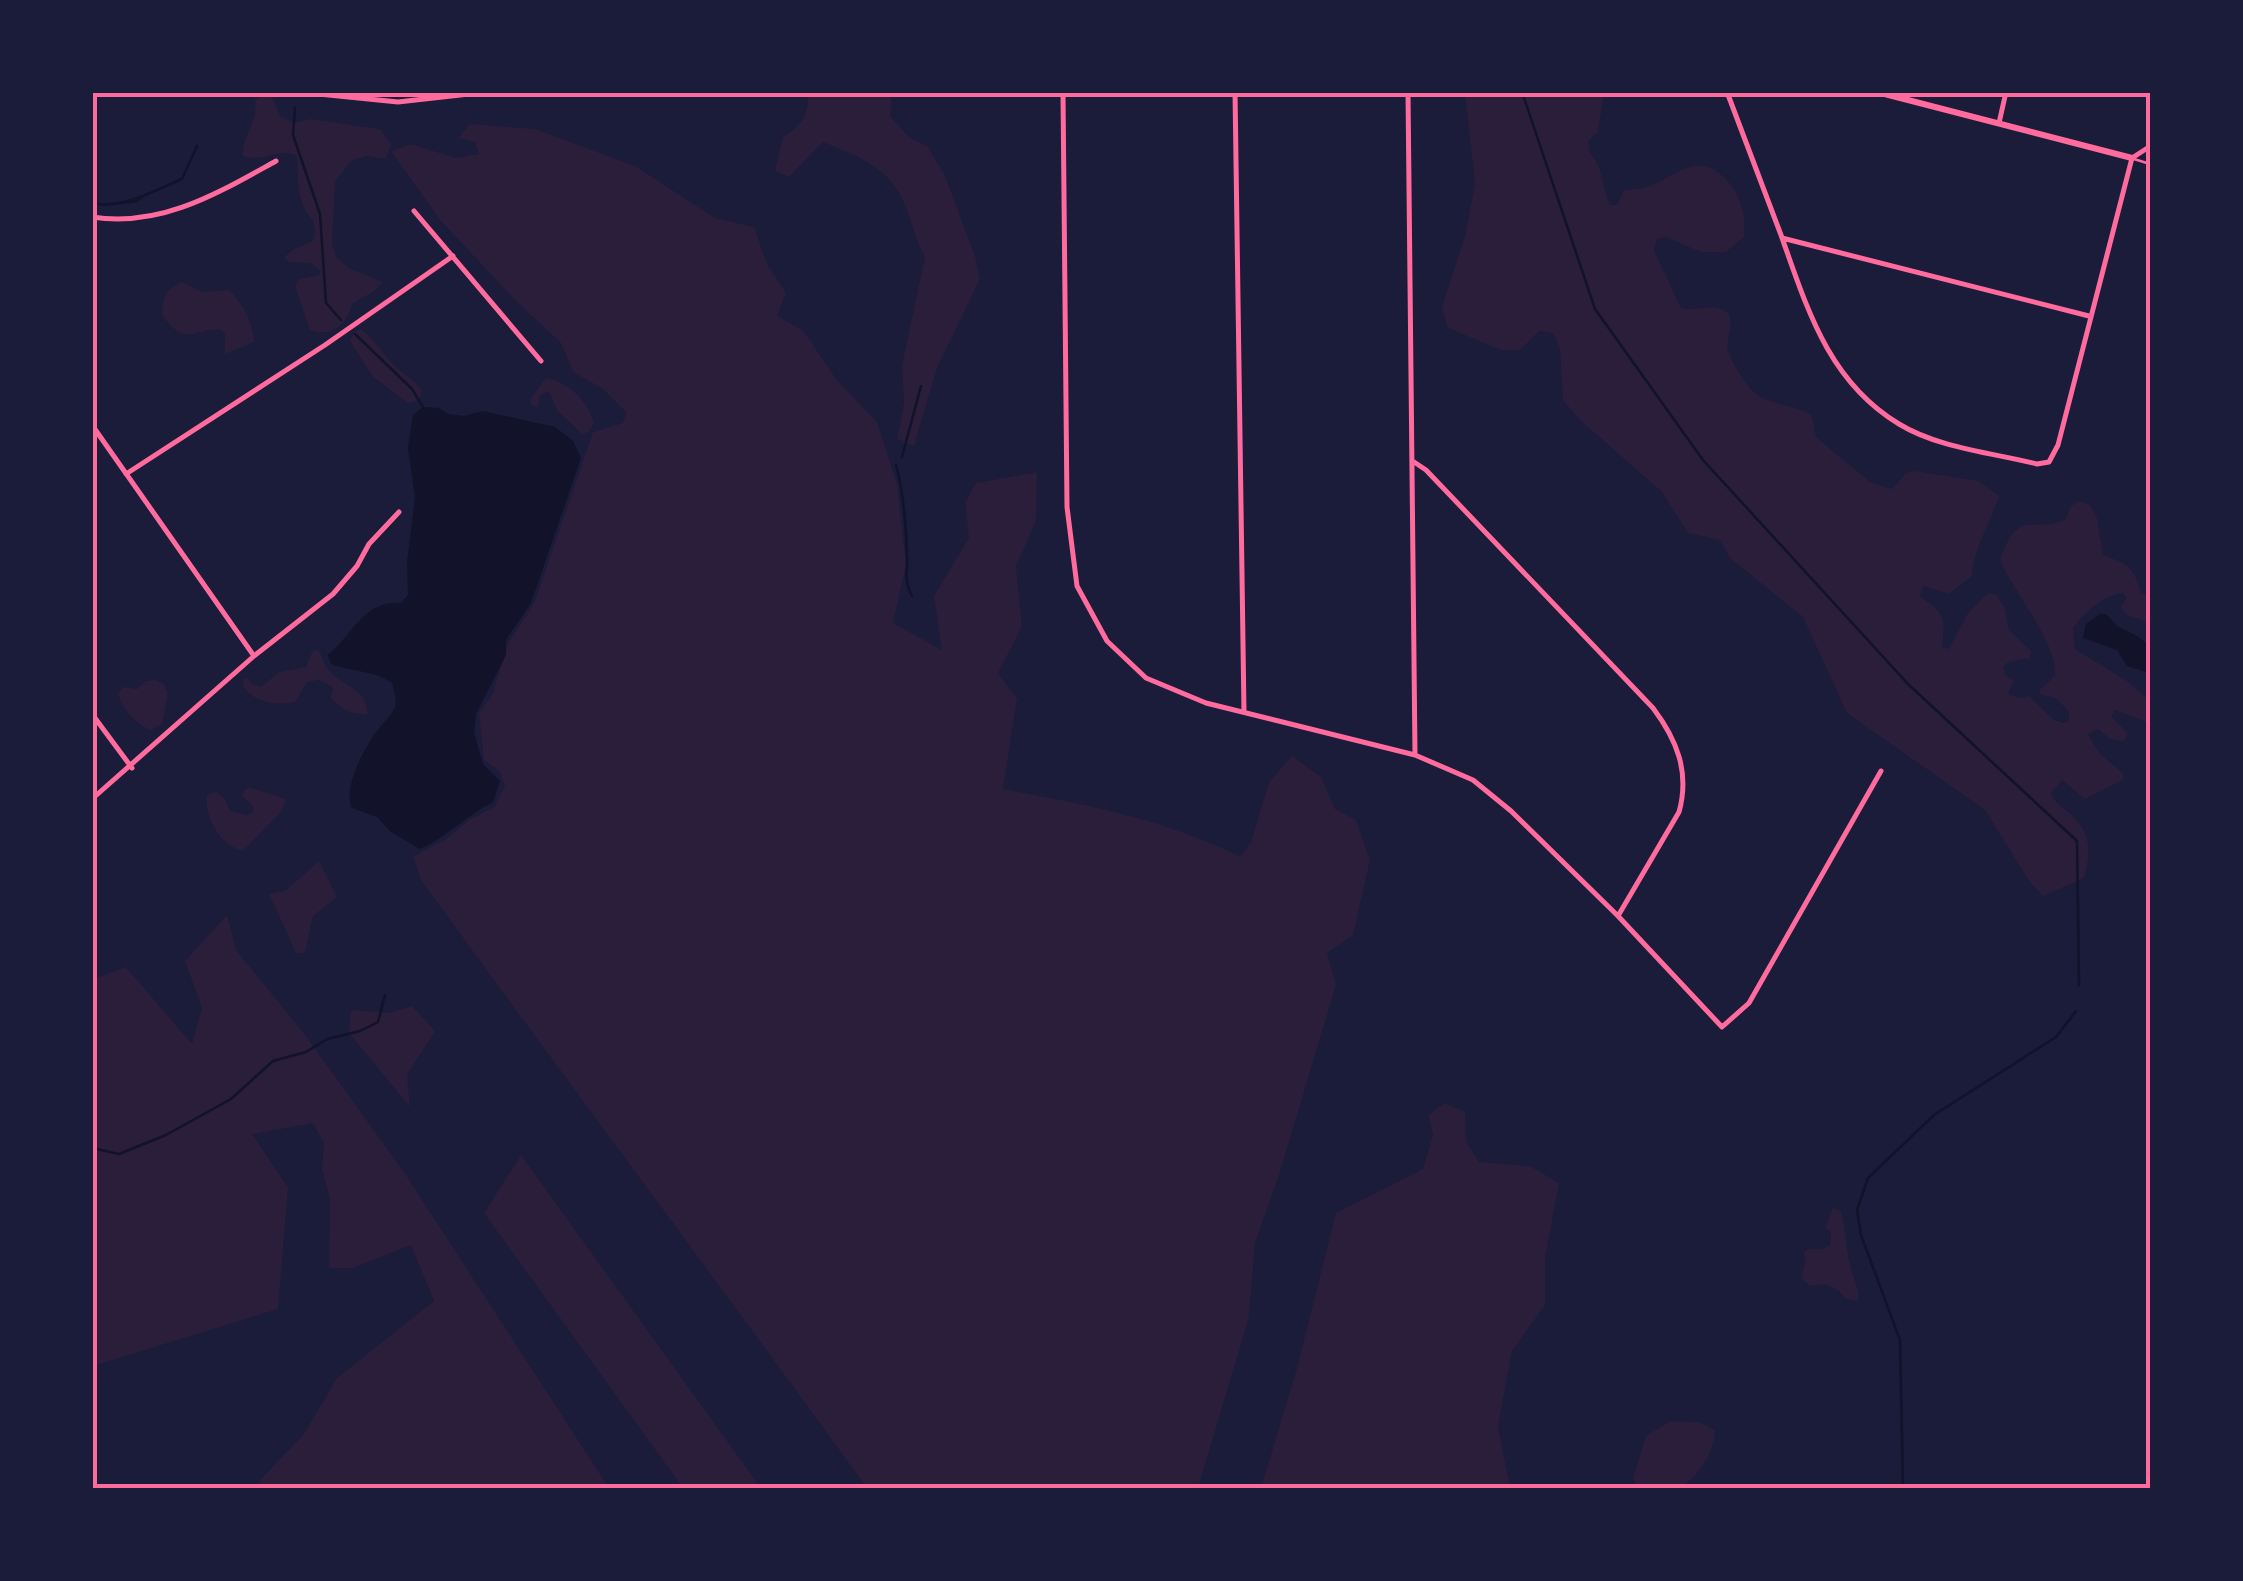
<svg xmlns="http://www.w3.org/2000/svg" width="2243" height="1581" viewBox="0 0 2243 1581" font-family="Lato,sans-serif">
<rect width="100%" height="100%" fill="#1b1b3a"/>
<path fill="#2a1e3b" d="M892 92 890 116 909 137 928 147 945 176 975 256 980 279 937 368 914 446 897 439 904 403 902 365 925 257C913 236 910 209 897 190 880 163 852 154 823 142L789 177 775 171 783 137C802 125 809 115 808 93Z
M1465 93H1604L1598 132 1588 141 1590 153C1604 167 1601 188 1611 205H1617L1624 190C1632 189 1641 189 1648 187 1681 174 1700 147 1731 185 1742 199 1746 220 1744 237L1726 252H1701L1665 237 1657 239 1654 250 1681 308C1695 312 1715 302 1727 312 1736 321 1725 340 1728 351 1732 362 1745 384 1754 392 1771 406 1793 404 1812 415L1816 437 1870 482 1892 489 1906 473 1915 471 1979 481 1999 496C1991 523 1973 548 1972 576L1949 594 1923 586 1920 596C1944 614 1946 616 1942 647L1949 649 1968 613 1988 593 1997 595 2005 609 2009 630 2031 651 2030 658 2008 662 2003 667 2006 676 2014 680 2008 694 2019 698 2029 696 2054 720 2064 723 2069 720V712L2057 699 2040 694V689L2055 676C2057 641 2014 594 2000 560 2018 505 2035 535 2066 519L2070 507 2079 501 2090 505 2097 518 2103 555C2127 564 2134 566 2141 593L2150 595V632L2144 621 2125 614 2121 606 2127 598 2123 593C2101 596 2086 612 2073 628L2075 649 2127 681 2150 701V739L2149 723 2115 710 2111 717 2128 733 2124 741 2110 739 2098 729 2088 734 2099 753 2123 773V780L2085 799 2062 780 2051 793C2055 802 2059 805 2067 811 2091 831 2092 850 2084 878L2043 896 2030 882 1985 810 1847 713 1803 617 1730 558 1720 540 1688 533 1662 492 1580 420 1563 400 1560 349 1553 333 1539 331 1520 350H1501L1448 328 1442 307 1465 236 1475 184Z
M263 95H271L280 116 294 123 310 119 380 129 391 144 386 159 368 156 352 160 335 182 332 245 337 258 349 268 383 282 373 292 353 303C346 324 334 338 310 330L295 287 299 279 319 275 321 271 310 263 289 262 284 257 294 249 313 241C319 219 310 222 303 205 297 192 298 170 297 156 280 147 262 163 243 156 242 133 258 126 255 100Z
M470 124 535 129 635 166 715 218 754 227 767 264 786 293 777 316 803 330 836 379 877 422 897 484 906 564 893 623 942 650 934 596 969 538 965 503 976 483 1037 472 1036 521 1016 566 1022 627 998 673 1017 699 1003 789C1085 804 1165 819 1241 857L1251 842 1269 782 1292 756 1321 777 1335 809 1356 820 1370 860 1353 935 1327 953 1336 985 1280 1172 1255 1243 1249 1317 1198 1488H867C720 1285 569 1084 421 880L413 857 446 839 469 820 494 807 505 786 499 771 484 760 479 713 492 695 509 642 534 604 593 432 623 423 627 413 603 389 573 372 561 343 518 303 441 221 391 151 411 144 456 158 479 154 475 142 458 138Z
M182 282 202 292 229 290C242 302 254 323 254 342L225 354V333L220 329C189 330 186 347 162 315 163 297 165 289 182 282Z
M361 329C374 340 381 349 390 361 397 370 413 378 422 390L419 400 408 403 372 376 350 341 354 332Z
M546 378C569 382 588 401 594 423L589 432 582 434 557 410 549 391 540 396 538 408 531 405V398Z
M318 649C323 656 323 664 329 671 344 686 368 690 367 714 352 715 341 709 331 698L333 687 319 680 307 682 295 702C277 706 254 703 243 686L244 679 248 678 251 684 261 687 279 672 306 667 312 652Z
M156 680 164 684 168 693 162 724 151 730C135 724 123 710 118 694L123 687 137 689 146 681Z
M251 788 287 799 279 814 243 851C220 845 204 818 207 794L217 792 225 799 230 811 247 815 253 812V806L242 796 245 789Z
M319 861 337 897 313 916 305 953H296L269 894 285 891Z
M227 915 236 950 306 1036 406 1175 609 1488H258L260 1480 304 1434 337 1378 434 1301 411 1245 353 1268H329L330 1199 322 1169 324 1143 313 1123 252 1134 288 1188 278 1309 93 1366V979L126 967 192 1044 202 1008 185 961Z
M412 1006 435 1031 407 1075 410 1107 349 1033 351 1010 388 1013Z
M1444 1103 1465 1112 1466 1141 1479 1162 1530 1166 1559 1183 1545 1258V1305L1512 1351 1498 1426 1510 1488H1261L1297 1368 1336 1213 1423 1169 1433 1135 1429 1115Z
M521 1155 761 1488H683L484 1213Z
M1833 1208 1841 1211C1846 1231 1846 1250 1851 1269 1854 1281 1860 1290 1858 1301L1846 1299C1836 1286 1826 1282 1810 1286L1801 1278 1806 1260 1803 1253 1808 1249H1823L1830 1245 1831 1232 1825 1228Z
M1670 1421 1700 1422 1715 1430C1714 1454 1699 1474 1681 1488H1638L1633 1478 1646 1436Z"/>
<path fill="#12122b" d="M423 407 439 408 448 414 464 416 483 411 555 427 573 441 581 458 531 603 506 640V655L476 714 474 733 483 764 500 781 493 802C466 815 447 837 420 849L391 832 377 817 352 808C342 787 366 745 380 727 385 721 392 715 395 707 397 699 394 691 392 683 373 670 353 672 331 664L328 655C353 635 363 600 401 603L408 595 407 563 415 497 408 448 413 415Z
M2100 614H2106L2117 626 2137 636 2150 646V673L2127 666 2117 650 2083 638 2086 624Z"/>
<g fill="none" stroke-linecap="round" stroke-linejoin="round">
<path stroke="#12122b" stroke-width="2.5" d="M1522 92 1595 309 1703 460 1908 684 2077 841 2079 985
M295 108 293 135 320 214 326 303 341 320
M92 203C121 210 156 190 182 179L197 146
M122 203 137 201 142 197
M355 334 412 389 423 407
M902 457 921 386
M896 465C904 494 906 526 907 556 908 574 903 578 912 596
M92 1148 119 1154 166 1135 231 1099 273 1061 306 1052 327 1039 360 1031 378 1022 385 995
M1903 1488 1900 1340 1861 1235 1857 1210 1868 1178 1934 1115 2056 1037 2076 1011"/>
<path stroke="#ff6b9d" stroke-width="2.5" d="M2134 159 2150 164"/>
<path stroke="#ff6b9d" stroke-width="5" d="M299 92 398 102 487 92
M1063 92 1067 507 1077 586 1107 641 1146 678 1206 703 1415 755 1473 780 1511 811 1618 916 1722 1027 1749 1003 1881 771
M1235 92 1244 712
M1408 92 1415 754
M1727 92C1745 140 1763 187 1781 235 1807 308 1828 381 1899 424 1938 448 1993 453 2037 464L2049 462 2058 445 2132 158 2149 147 2150 142
M1999 123 2006 92
M414 211 541 361
M92 217C161 228 218 193 276 161
M1782 238 2089 316
M92 425 254 656
M1414 462 1426 470 1653 708C1677 740 1690 772 1679 812L1618 916
M126 474 325 345 453 256
M92 714 132 768
M92 799 254 656 333 594 357 566 369 544 399 512"/>
<path stroke="#ff6b9d" stroke-width="6" d="M1877 92 2132 158"/>
</g>
<rect width="2243" height="1581" fill="none" stroke="#1b1b3a" stroke-width="190"/>
<rect x="95" y="95" width="2053" height="1391" fill="none" stroke="#ff6b9d" stroke-width="4"/>
</svg>
